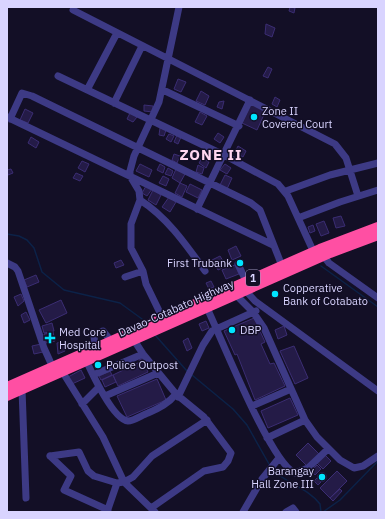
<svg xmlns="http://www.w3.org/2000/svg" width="385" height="519" viewBox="0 0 385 519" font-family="'IBM Plex Sans',sans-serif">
<rect width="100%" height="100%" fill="#130f26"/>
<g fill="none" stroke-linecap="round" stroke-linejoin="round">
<path stroke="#0c2248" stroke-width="1.5" d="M7 234 19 236 27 240 34 248 42 272 64 290 120 303 142 319
M321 266 378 307
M155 335 187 371
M192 375 233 409 247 425 269 464
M273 470C287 484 308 488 320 504L321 512
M323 512 340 500 378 461"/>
</g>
<path fill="#241b47" stroke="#3b2d73" d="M290 7 295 8 294 13 289 11Z
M266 24 275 28 272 37 265 34Z
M268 67 272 69 268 78 263 76Z
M178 79 186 82 181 92 174 89Z
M201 91 209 96 205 105 196 101Z
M275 97 280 100 277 107 272 104Z
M224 101 222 109 217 107 219 102Z
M251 103 266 110 257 130 242 123Z
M144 105 153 106V112L144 111Z
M25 109 33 113 28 123 20 120Z
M200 112 207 116 202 125 195 122Z
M130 113 137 117 133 122 127 119Z
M160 128 166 130 164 136 159 135Z
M218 133 224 137 220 143 214 139Z
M169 134 174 136 171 142 166 139Z
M177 135 181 137 178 144 174 142Z
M31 137 39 142 36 148 28 143Z
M238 146 246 151 243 157 235 152Z
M174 154 180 156 177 163 172 160Z
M202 158 209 162 206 168 199 163Z
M82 161 89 164 85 172 78 168Z
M140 164 152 170 149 177 136 171Z
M160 164 165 167 163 173 157 170Z
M225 164 231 168 227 174 220 170Z
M198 165 204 168 202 174 196 172Z
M168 168 173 171 171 176 165 174Z
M11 169 13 173 8 175 7 170Z
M176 169 185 174 180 183 172 178Z
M76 173 83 176 80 181 73 178Z
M225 175 232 178 227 189 220 185Z
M163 176 169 179 166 186 159 183Z
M180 183 187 186 182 197 175 193Z
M190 184 202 190 198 198 186 192Z
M146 186 152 189 147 196 142 193Z
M153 190 161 195 156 205 148 200Z
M169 197 176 202 170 212 162 207Z
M341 216 345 226 336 228 333 218Z
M324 221 329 233 321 236 316 224Z
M313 225 315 231 310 233 308 227Z
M236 246 241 256 232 260 228 250Z
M220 256 226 266 218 270 212 260Z
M121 260 124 265 116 268 114 263Z
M235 265 239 274 226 279 222 270Z
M36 275 39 282 27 287 24 280Z
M211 281 214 287 209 289 206 283Z
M21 294 24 301 18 306 14 297Z
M61 300 67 313 46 323 39 310Z
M26 312 30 320 24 323 21 315Z
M254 318 265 342 261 344 270 364 274 363 285 386 255 400 237 354 235 355 224 331Z
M206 321 209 328 202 331 199 324Z
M52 323 54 331 44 333 42 326Z
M284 326 287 335 278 339 275 330Z
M53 332 55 341 46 343 44 334Z
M188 338 192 348 187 351 183 341Z
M61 342 65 351 58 354 57 343Z
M41 344 43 352 34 354 32 346Z
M294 346 308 378 295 384 280 351Z
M142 359 148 372 118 386 113 375 140 362 139 360Z
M81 370 85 378 72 384 68 377Z
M110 371 112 375 101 380 99 376Z
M113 375 116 382 105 387 102 380Z
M157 379 166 400 127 417 117 396Z
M290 398 298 415 268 428 261 411Z
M308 443 319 454 307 466 296 455Z
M325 455 331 461 323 469 317 463Z
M317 465 321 469 315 475 311 471Z
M337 471 347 481 330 498 320 488Z
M317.5 477a4.5 4.5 0 1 1 9 0a4.5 4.5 0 1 1-9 0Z
M317 478 321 482 318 485 314 481Z
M340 489 342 491 333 501 330 498Z"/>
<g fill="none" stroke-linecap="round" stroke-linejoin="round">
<path stroke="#3d3a85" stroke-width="7" d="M73 10 335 144 346 158 358 196
M58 76 224 155 278 184 288 196 315 255
M87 90 117 33
M163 90 239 126
M114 103 142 46
M7 117 273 245
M10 119 22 93 32 96 251 203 260 210 282 266
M286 191 330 175 378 163
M140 200C167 217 187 246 205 271
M197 209 250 100
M298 218 340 202 378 190
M322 254 329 263 378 298
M7 263 15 267 18 271 44 348 54 370
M238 264 246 281
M125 277 143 271
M246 291 255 301 378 391
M236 295 253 312 264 328 305 420 317 437 340 460 354 468 363 466 378 456
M207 308C221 337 271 464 295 473L308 468 328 449
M163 319 146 284 143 271 131 248V224L140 200 139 191 130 176V171L134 156 159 102 179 7
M101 332 103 331 111 341
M95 334 94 335 95 348
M132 337 143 354 176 394 204 417 231 453 228 461 223 467 204 471 151 508
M85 358C91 371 113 420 128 421 134 421 142 415 148 413 159 408 168 404 176 394
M60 368 103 437 124 482 155 512
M93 375 143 354
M22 389 26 498
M105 396 158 373
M178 397 203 345 212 331 256 311
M82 404 99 387
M252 406 291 389
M267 438 305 420
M50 456 79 452 88 471 94 476 117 483 124 482 133 477 152 456 207 420
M50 456 71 476 64 490 108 510
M107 512 117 483
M243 512 262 479 279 458
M286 512 293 508 296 512"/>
<path stroke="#ff4fa3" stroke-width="10" d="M7 387 320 249 378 227
M7 396 330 253 378 235"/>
</g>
<g fill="#00e5ff" stroke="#130f26" stroke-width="1.5">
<circle cx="254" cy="117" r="4"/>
<circle cx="240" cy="263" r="4"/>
<circle cx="275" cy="294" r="4"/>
<circle cx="232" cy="330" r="4"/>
<path d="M48 332h4v4h4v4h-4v4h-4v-4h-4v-4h4z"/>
<circle cx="98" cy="365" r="4"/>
<circle cx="322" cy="477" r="4"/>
</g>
<g text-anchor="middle" stroke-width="3" stroke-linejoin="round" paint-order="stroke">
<rect fill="#130f26" stroke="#9e99be" stroke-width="1" x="246" y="270" width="14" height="16" rx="3"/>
<g font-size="10" font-weight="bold" fill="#d9d4ff">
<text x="253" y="282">1</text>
</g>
<g font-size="11" fill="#d9d4ff" stroke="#130f26" text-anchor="start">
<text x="262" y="115">Zone II<tspan x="262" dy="13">Covered Court</tspan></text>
<text x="232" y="267" text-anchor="end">First Trubank</text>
<text x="283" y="292">Copperative<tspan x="283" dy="13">Bank of Cotabato</tspan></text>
<text x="240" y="334">DBP</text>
<text x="59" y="336">Med Core<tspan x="59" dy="13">Hospital</tspan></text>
<text x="106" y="369">Police Outpost</text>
<text x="314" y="475" text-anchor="end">Barangay<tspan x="314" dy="13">Hall Zone III</tspan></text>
</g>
<g font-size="11" fill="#d9d4ff" stroke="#130f26">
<text transform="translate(176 308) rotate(-24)" y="4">Davao-Cotabato Highway</text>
</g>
<g font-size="15" font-weight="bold" letter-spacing="1" fill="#ffd6f0" stroke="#130f26">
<text x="211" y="160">ZONE II</text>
</g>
</g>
<rect width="385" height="519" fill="none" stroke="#d9d4ff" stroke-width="16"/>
</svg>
